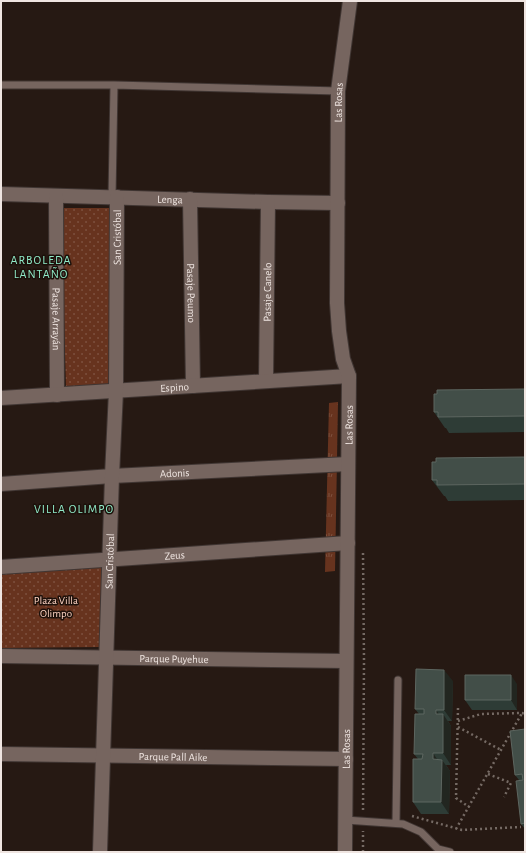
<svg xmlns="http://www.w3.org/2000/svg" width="526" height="853" viewBox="0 0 526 853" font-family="'Alegreya Sans',sans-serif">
<defs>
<pattern id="grass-tufts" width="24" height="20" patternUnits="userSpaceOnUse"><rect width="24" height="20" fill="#67331e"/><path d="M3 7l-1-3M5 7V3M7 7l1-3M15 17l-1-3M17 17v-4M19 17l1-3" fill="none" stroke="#7d503e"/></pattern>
<pattern id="park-dots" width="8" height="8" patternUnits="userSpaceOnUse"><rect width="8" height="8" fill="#67331e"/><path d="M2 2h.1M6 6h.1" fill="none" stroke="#7d503e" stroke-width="1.8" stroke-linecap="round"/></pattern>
</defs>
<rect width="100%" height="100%" fill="#261913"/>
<path fill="url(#grass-tufts)" d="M338 402 335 571 325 572 329 403Z"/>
<path fill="url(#park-dots)" d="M61 208H111L113 385 66 389Z
M102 562 100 647 1 648V570Z"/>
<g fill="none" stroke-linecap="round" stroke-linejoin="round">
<g stroke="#403633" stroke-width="9">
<path id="lane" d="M1 85H114L338 91
M112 197 114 85
M345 820 403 824 421 832 438 849 450 852
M396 823 398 680"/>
</g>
<g stroke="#403633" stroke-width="16">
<g id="street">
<path id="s1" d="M1 194 268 202 338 203"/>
<path id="s2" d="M56 196 57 395"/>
<path id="s3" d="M190 199 193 386"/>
<path id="s4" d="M266 381 268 202"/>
<path id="s5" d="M1 398 349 376"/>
<path id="s6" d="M1 484 112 476 348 464"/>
<path id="s7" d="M1 567 348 543"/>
<path id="s8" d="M1 656 346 661"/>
<path id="s9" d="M1 754 346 759"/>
<path id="s10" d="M100 852 112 476 116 391 117 197"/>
<path id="s11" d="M345 852 349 376 343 359 339 331 337 303 338 91 350 1"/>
</g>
</g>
<path stroke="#756a64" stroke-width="2.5" stroke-dasharray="2 3" stroke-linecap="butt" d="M363 553 364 661 363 812
M458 708 456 798 469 807
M458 721 481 714 522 713 525 714
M458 727 501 750
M488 774 511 783 504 797
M412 816 462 830 521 827
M456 829 522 713
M363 852V831"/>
<use href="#lane" stroke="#76655f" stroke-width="7"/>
<use href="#street" stroke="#76655f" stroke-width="14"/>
</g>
<path fill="#2e3c36" d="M525 389V432L449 433 446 428H445L434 412Z
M525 457V500L448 501 445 496H444L432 480Z
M453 681 452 721H448L451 726V765H446L450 771 449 814H421L413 802 418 759 414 754 419 714 415 709Z
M517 684V710H472L465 700Z
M525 729V829L521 824 519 780 515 775Z"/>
<path fill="#222620" d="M444 670 453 681 452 721 444 710Z
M511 675 517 684V710L511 700Z
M436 710 443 720V714L451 726V765L443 753 436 714Z
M433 753 441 765 433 759Z
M442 760 450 771 449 814 441 802Z"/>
<path fill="#424e48" stroke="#5d6660" d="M525 389V416L438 417V412H434V394H437V390Z
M525 457V484L437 485V480H432V462H436V458Z
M416 669 444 670V710H436V714H443V753H433V759L442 760 441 802H413V759H422L423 754H414L415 714H424V709H415Z
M465 675H511V700H465Z
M525 729V823L521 824 516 781 523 780 522 774 515 775 510 731Z"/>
<g text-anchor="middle" stroke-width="3" stroke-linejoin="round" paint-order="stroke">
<g font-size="11" fill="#efe5e1" stroke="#1c100a">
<text dy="4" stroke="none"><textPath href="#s11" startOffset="751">Las Rosas</textPath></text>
<text dy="4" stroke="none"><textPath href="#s1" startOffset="169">Lenga</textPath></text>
<text dy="4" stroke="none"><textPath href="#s10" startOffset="615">San Cristóbal</textPath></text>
<text dy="4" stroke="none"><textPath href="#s4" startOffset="89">Pasaje Canelo</textPath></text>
<text dy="4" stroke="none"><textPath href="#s3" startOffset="94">Pasaje Peumo</textPath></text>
<text dy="4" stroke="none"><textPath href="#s2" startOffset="123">Pasaje Arrayán</textPath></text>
<text dy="4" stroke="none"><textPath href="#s5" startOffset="174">Espino</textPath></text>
<text dy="4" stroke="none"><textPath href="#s11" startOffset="427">Las Rosas</textPath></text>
<text dy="4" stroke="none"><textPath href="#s6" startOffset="174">Adonis</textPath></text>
<text dy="4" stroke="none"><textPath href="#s7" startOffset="174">Zeus</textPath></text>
<text dy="4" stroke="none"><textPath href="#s10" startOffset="291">San Cristóbal</textPath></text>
<text dy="4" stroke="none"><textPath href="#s8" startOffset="173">Parque Puyehue</textPath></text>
<text dy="4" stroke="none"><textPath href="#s11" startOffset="103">Las Rosas</textPath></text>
<text dy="4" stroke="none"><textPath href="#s9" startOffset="172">Parque Pall Aike</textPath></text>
</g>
<g font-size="11" fill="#fbd1c0" stroke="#1c100a">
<text x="56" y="604">Plaza Villa<tspan x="56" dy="13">Olimpo</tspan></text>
</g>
<g font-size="12" letter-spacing="1" fill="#90eac8" stroke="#1c100a">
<text x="41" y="264">ARBOLEDA<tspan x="41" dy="14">LANTAÑO</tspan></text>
<text x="74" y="513">VILLA OLIMPO</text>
</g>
</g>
<rect width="526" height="853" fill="none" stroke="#efe5e1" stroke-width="4"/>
</svg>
